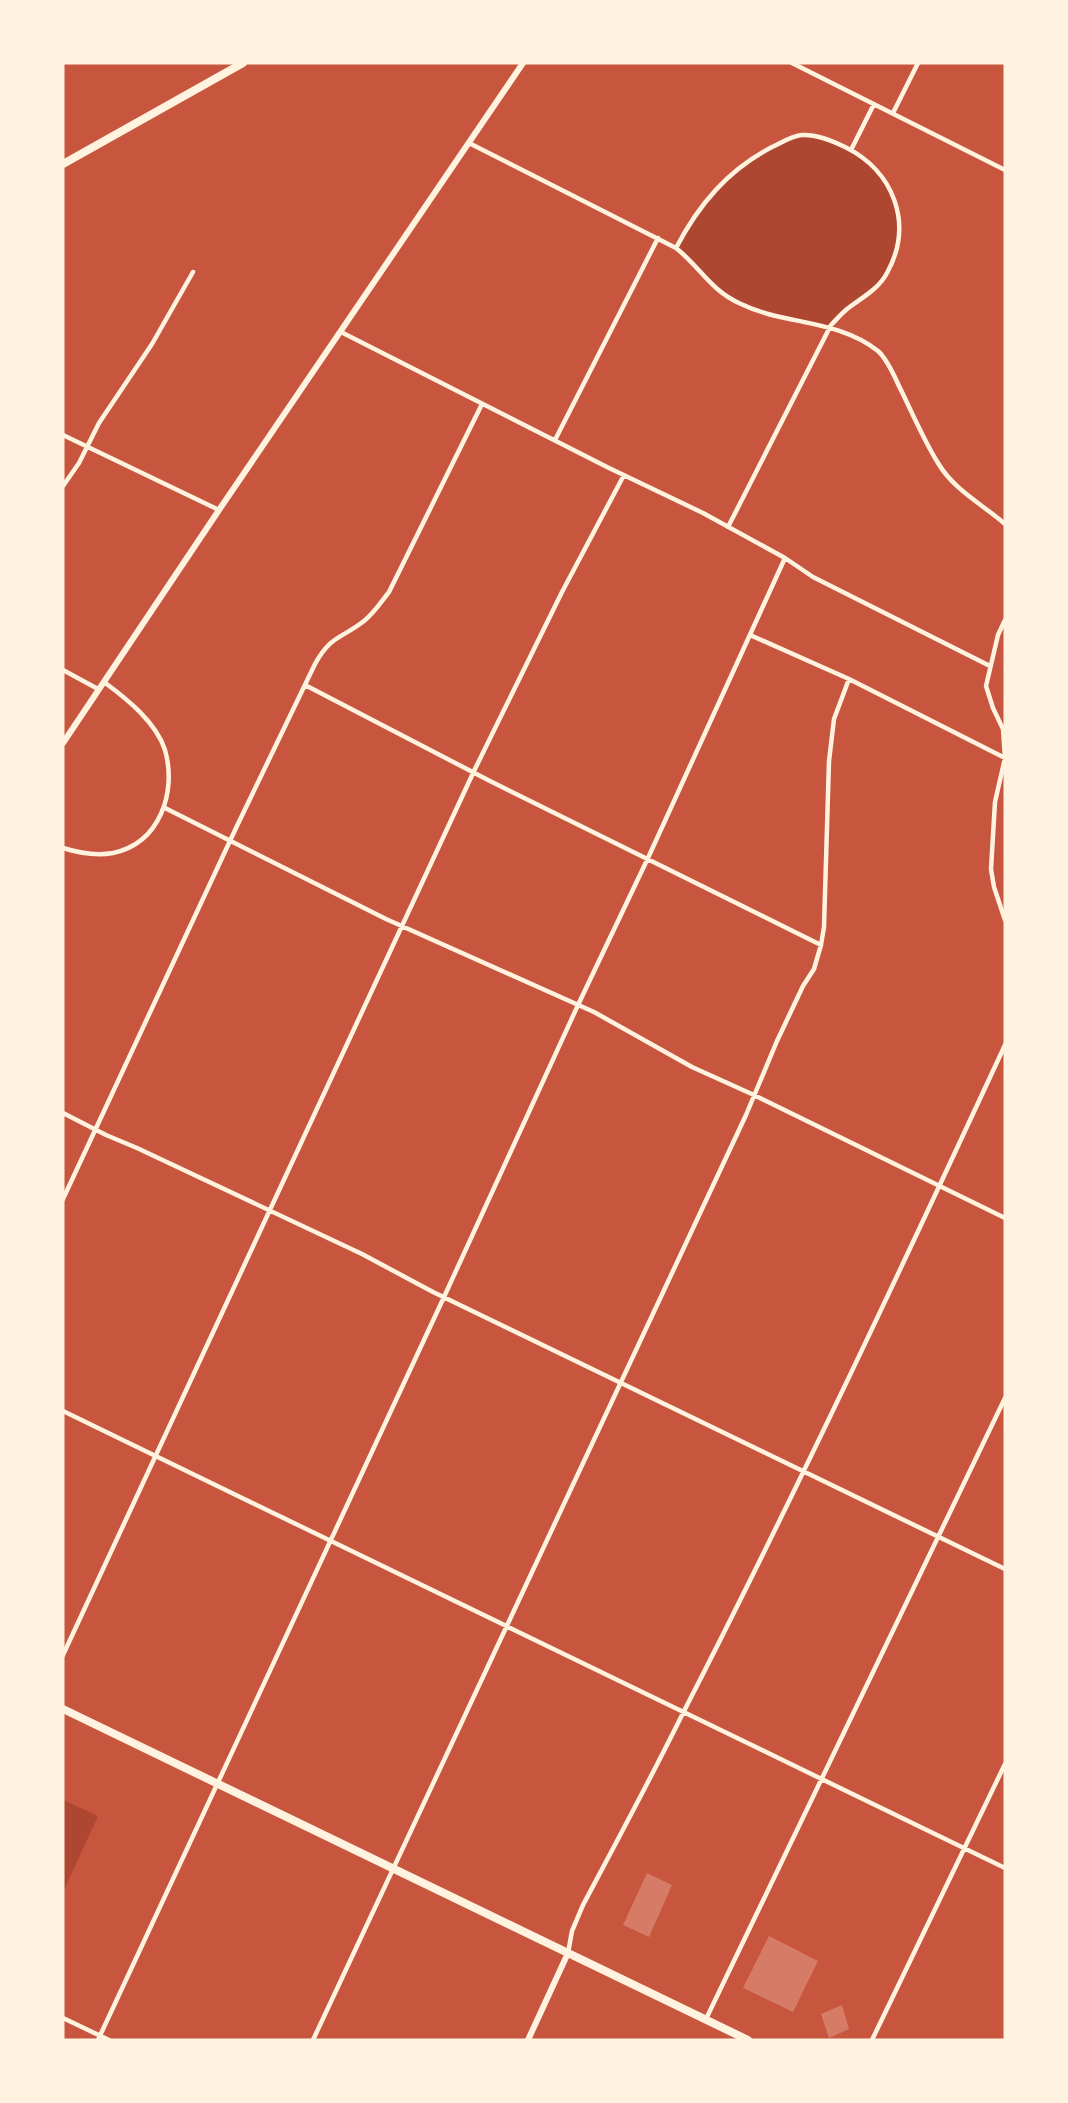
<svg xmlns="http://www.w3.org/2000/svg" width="1068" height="2103" viewBox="0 0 1068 2103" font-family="'Roboto Serif',serif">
<rect width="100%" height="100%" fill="#c8553d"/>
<path fill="#ae4732" d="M802 136 837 143 858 154 879 173 898 207V246L879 284 846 310 829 328 753 309 729 298 677 248C685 234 692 220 700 207 722 176 767 147 802 136Z
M63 1800 98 1816 63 1892Z"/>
<path fill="#d67c66" d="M647 1873 672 1885 649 1937 623 1925Z
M769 1936 818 1961 793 2012 743 1988Z
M842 2005 849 2029 829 2038 821 2014Z"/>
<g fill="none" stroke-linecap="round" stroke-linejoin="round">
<path stroke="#fff3e0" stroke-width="4.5" d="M792 63 1005 170
M893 113 918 63
M469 143 676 248C701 268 710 290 741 304 784 325 838 319 878 351 887 359 894 375 899 386 912 412 923 439 938 463 954 490 982 504 1005 524
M851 150 874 104
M676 248C699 204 728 170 772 147 781 143 791 136 802 135 816 134 833 141 845 147 894 171 914 224 887 273 878 290 861 298 847 309 841 314 836 320 831 325L728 527
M341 332 609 468 703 513 785 558 813 577 990 666
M63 435 219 510
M555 440 658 238
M63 486 79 463 99 423 152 344 193 272
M1005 620 998 635 986 686 993 708 1003 729 1005 758 995 802 991 869 994 887 1005 920
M750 635 849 679 1005 758
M63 670 98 689
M305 685 488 780 821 945
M165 808 386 919 594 1012 692 1067 754 1095 1005 1218
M63 848C79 853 96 856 113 853 160 843 177 792 165 750 156 722 127 699 104 682
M63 1113 106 1135 137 1148 362 1254 433 1292 1005 1569
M63 1199 236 828 315 664C331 635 341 639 364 621 374 613 381 602 389 592L482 404
M63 1411 1005 1868
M63 1655 474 771 562 592 624 475
M568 1953 572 1931 583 1905C617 1841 651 1778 683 1713 796 1493 901 1269 1005 1045
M63 2018 109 2040
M706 2019 1005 1398
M98 2040 444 1297 578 1005 648 858 785 558
M313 2040 746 1115 777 1041 803 986 814 969 821 945 824 927 829 761 834 719 849 679
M872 2040 1005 1764"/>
<path stroke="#fff3e0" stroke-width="6" d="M63 743 219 510 523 63
M528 2040 568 1953"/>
<path stroke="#fff3e0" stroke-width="8" d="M63 164 243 63
M63 1709 748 2040"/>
</g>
<rect width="1068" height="2103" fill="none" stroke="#fff3e0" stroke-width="129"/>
</svg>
